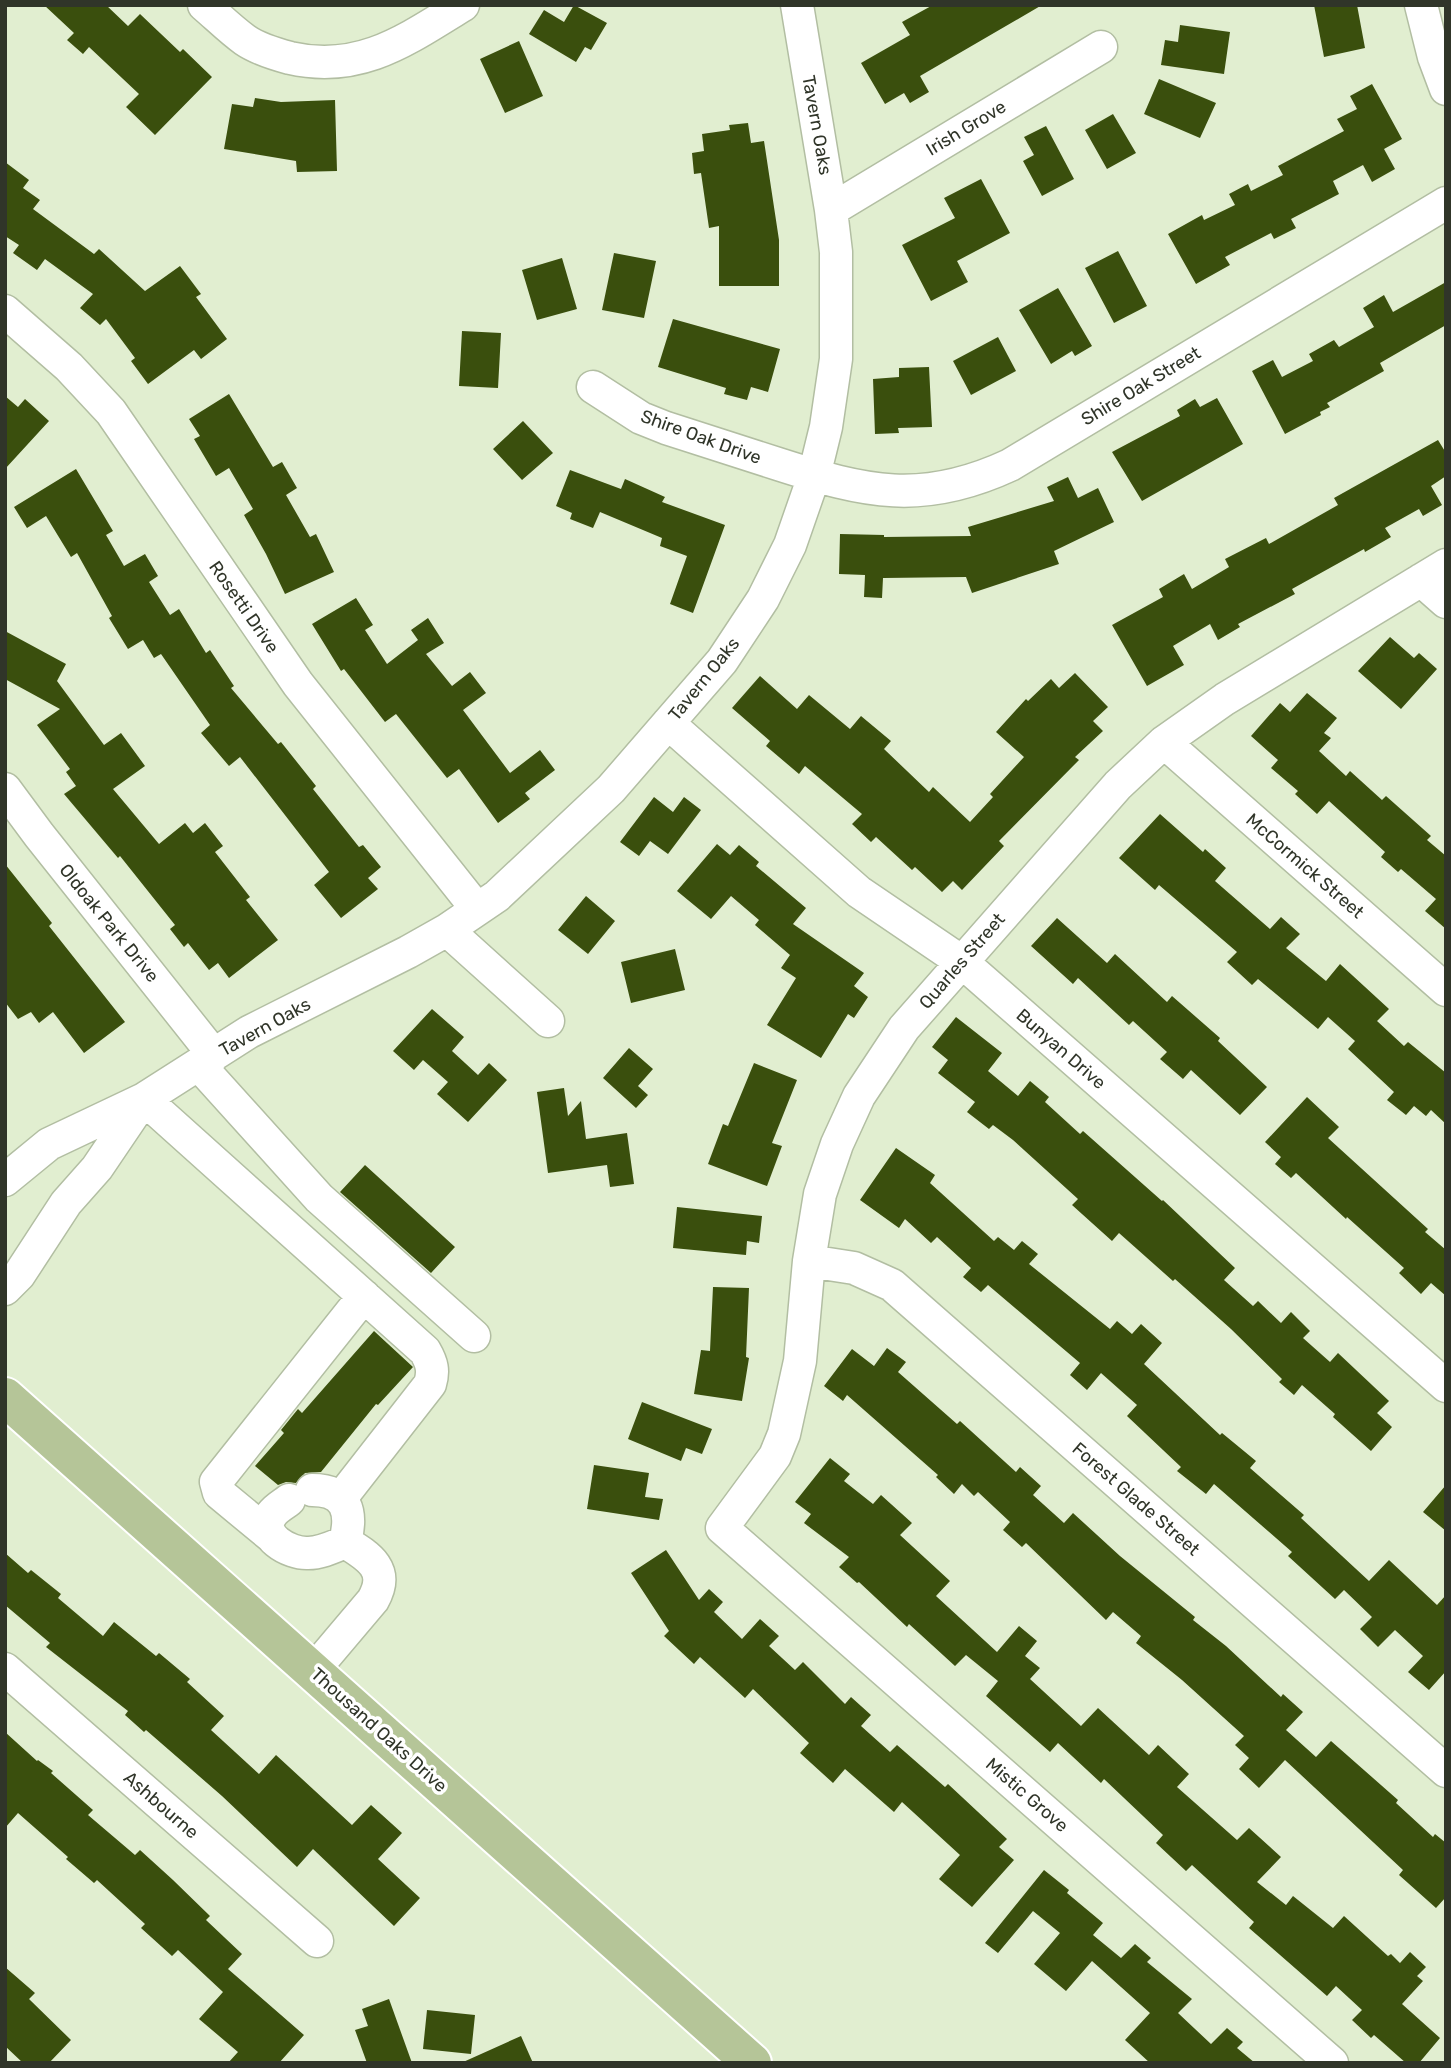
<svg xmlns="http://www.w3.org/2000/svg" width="1451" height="2068" viewBox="0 0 1451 2068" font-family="Rubik,sans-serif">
<rect width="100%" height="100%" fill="#e1eed0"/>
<path fill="#3a4f0d" d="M44 5H106L128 26 140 14 180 52 183 49 212 77 155 135 126 107 139 94 89 47 83 54 67 40 74 33Z
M574 5 607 23 591 50 585 47 576 62 529 34 544 10 564 22Z
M933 5H1042L920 76 929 92 910 103 904 93 885 104 861 63 910 35 902 22Z
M1314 5H1357L1365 48 1324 57Z
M1180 25 1230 32 1224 74 1161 65 1165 40 1178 42Z
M519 41 543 96 505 113 480 59Z
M1159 79 1216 103 1200 138 1144 114Z
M1372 84 1402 139 1384 149 1395 169 1372 182 1363 165 1333 181 1339 194 1291 219 1296 228 1274 239 1271 233 1225 257 1230 265 1196 284 1168 234 1202 215 1204 220 1235 205 1229 194 1248 184 1251 191 1283 175 1278 166 1344 131 1337 119 1357 109 1350 96Z
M255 98 281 102 335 100 337 171 297 172 296 161 224 149 232 104 253 107Z
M1113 114 1136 153 1107 169 1085 130Z
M748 123 751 143 764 141 779 240V286H719V226L709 228 701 173 694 174 692 153 704 151 702 134 730 130 729 125Z
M1046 126 1074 179 1042 196 1023 161 1034 155 1024 137Z
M5 162 29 180 23 188 40 200 33 209 94 254 99 249 145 291 180 266 201 294 196 297 227 339 201 359 194 350 148 384 131 361 135 358 106 319 100 325 80 308 93 294 45 259 37 270 13 253 19 245 5 236Z
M981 179 1010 233 957 261 968 282 931 301 902 245 955 218 944 198Z
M1118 251 1147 306 1114 323 1085 268Z
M614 253 656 261 644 318 602 310Z
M562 258 577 309 537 320 522 270Z
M1446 282V325L1380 363 1384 371 1327 403 1330 407 1320 412 1321 415 1285 434 1252 371 1273 360 1282 377 1313 361 1309 354 1334 340 1339 347 1374 327 1363 308 1384 295 1393 312Z
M1058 288 1092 346 1075 356 1072 351 1051 364 1019 310Z
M673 319 780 349 768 392 751 387 747 400 724 394 726 388 658 367Z
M462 331 501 333 498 388 459 386Z
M998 337 1016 371 971 395 953 361Z
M929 367 932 427 898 428 899 433 875 434 873 379 899 377V368Z
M229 394 273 467 282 462 297 488 286 495 310 537 316 534 334 572 285 594 266 554 244 515 253 509 229 468 216 476 194 439 200 436 189 419Z
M5 396 18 407 25 399 49 421 5 469Z
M1217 398 1243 444 1142 501 1112 452 1180 416 1177 410 1195 399 1200 407Z
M523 421 553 453 522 480 493 449Z
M1438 440 1446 453V476L1431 486 1442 505 1423 516 1419 509 1385 528 1391 537 1365 552 1364 549 1292 589 1295 594 1238 624 1240 627 1218 640 1210 624 1173 646 1184 665 1147 686 1112 625 1163 597 1159 589 1184 574 1192 589 1229 567 1225 559 1266 538 1269 544 1338 505 1334 498Z
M76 469 113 531 106 535 124 566 145 554 158 576 149 582 170 615 179 609 206 653 210 650 234 686 231 688 278 744 281 742 316 786 313 789 359 847 363 845 381 867 368 878 378 889 341 918 314 885 329 872 240 757 229 766 201 733 210 725 161 654 154 658 143 640 128 649 109 618 112 616 77 553 71 557 46 516 27 528 14 507Z
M570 470 621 489 625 479 665 497 662 502 725 525 693 613 670 604 687 556 660 546 662 538 600 512 593 528 570 519 572 513 556 506Z
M1068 477 1078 498 1098 488 1114 522 1054 551 1059 564 972 593 966 577 883 578 882 598 864 597 865 575 839 574 840 534 884 535V537L971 536 968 527 1054 501 1047 487Z
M356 598 373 625 365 630 387 664 418 640 411 630 428 618 444 643 426 654 452 686 470 672 486 693 463 710 510 773 540 750 555 770 525 793 530 799 498 823 459 769 447 778 396 714 385 722 344 669 341 671 312 624Z
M5 631 66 664 57 681 104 745 121 733 145 766 113 789 159 844 185 823 193 833 205 823 223 846 215 852 250 897 246 900 278 940 229 978 218 963 209 970 188 943 184 947 170 929 175 925 120 856 118 858 64 794 76 786 66 772 70 769 37 725 60 709 5 679Z
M1390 637 1414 658 1419 653 1437 669 1401 709 1358 671Z
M1075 673 1108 707 1093 721 1103 731 1075 757 1079 760 999 841 1004 846 962 890 953 881 942 892 915 867 912 870 876 837 871 842 852 824 862 814 805 766 799 774 766 746 770 741 732 708 760 676 797 709 809 695 850 729 861 716 891 741 884 749 929 792 933 787 970 822 993 797 990 794 1024 757 996 732 1026 699 1028 701 1051 679 1059 688Z
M1307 693 1337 718 1324 733 1331 738 1319 751 1346 776 1350 771 1382 800 1386 796 1431 836 1427 840 1446 856V929L1425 911 1436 899 1401 869 1398 872 1381 857 1385 852 1329 801 1317 814 1295 794 1298 791 1271 768 1278 760 1251 736 1280 703 1290 712Z
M654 797 673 812 684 797 701 810 668 854 650 841 639 856 620 842Z
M1160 814 1203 852 1205 849 1226 868 1215 881 1270 929 1281 917 1300 934 1286 948 1326 981 1340 964 1389 1009 1377 1021 1404 1046 1408 1042 1446 1073V1124L1431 1110 1426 1116 1414 1106 1406 1115 1387 1100 1394 1092 1348 1049 1355 1041 1328 1017 1318 1029 1258 979 1252 985 1227 962 1237 952 1159 885 1155 890 1119 858Z
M717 844 730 855 739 845 759 862 756 866 806 908 793 924 864 973 854 986 868 997 854 1018 848 1014 821 1058 767 1025 796 978 781 968 790 955 755 925 759 920 731 896 711 919 677 891Z
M5 864 52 923 49 926 125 1022 84 1053 53 1012 39 1023 31 1012 18 1019 5 1002Z
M586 896 615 921 588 954 558 930Z
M1057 918 1107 963 1115 954 1167 1002 1172 996 1220 1038 1218 1041 1267 1087 1240 1115 1191 1070 1183 1079 1160 1059 1167 1052 1133 1021 1129 1025 1078 978 1073 984 1031 946Z
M675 949 685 990 631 1003 621 962Z
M432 1009 464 1037 452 1051 478 1075 489 1063 507 1080 468 1122 437 1094 448 1082 423 1060 414 1070 393 1051Z
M956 1017 1002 1053 988 1071 1018 1096 1030 1081 1049 1097 1045 1102 1080 1134 1083 1131 1162 1201 1163 1200 1235 1268 1224 1280 1253 1306 1258 1301 1281 1323 1291 1312 1310 1331 1303 1338 1330 1362 1338 1353 1389 1401 1377 1413 1392 1427 1371 1451 1333 1417 1335 1414 1302 1385 1294 1395 1279 1382 1282 1379 1231 1329 1175 1279 1173 1281 1119 1233 1112 1241 1072 1205 1078 1199 1013 1140 993 1125 989 1129 967 1112 975 1102 938 1073 948 1060 932 1047Z
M629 1048 653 1069 638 1086 648 1095 636 1108 603 1078Z
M754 1063 797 1080 772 1143 782 1146 767 1186 708 1164 723 1124 728 1126Z
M564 1088 568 1116 581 1101 586 1139 627 1133 634 1184 610 1187 607 1165 548 1173 537 1092Z
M1307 1097 1339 1127 1328 1138 1428 1229 1425 1232 1446 1250V1296L1431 1283 1421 1294 1399 1273 1404 1268 1347 1217 1346 1219 1296 1173 1291 1178 1275 1164 1281 1157 1265 1142Z
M896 1148 935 1175 930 1183 994 1241 998 1237 1014 1250 1022 1241 1038 1254 1029 1264 1110 1329 1117 1321 1132 1334 1141 1324 1162 1343 1144 1364 1220 1435 1222 1433 1256 1461 1250 1468 1304 1515 1301 1518 1369 1581 1389 1560 1437 1605 1446 1595V1671L1429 1690 1408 1672 1423 1656 1395 1630 1378 1647 1360 1629 1372 1617 1344 1590 1335 1599 1288 1556 1292 1552 1214 1484 1206 1494 1177 1471 1181 1467 1127 1416 1137 1405 1101 1373 1087 1390 1070 1375 1080 1363 988 1285 981 1292 963 1277 971 1268 937 1237 931 1243 905 1219 899 1228 860 1200Z
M365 1165 455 1247 431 1273 340 1192Z
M677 1207 762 1216 759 1243 747 1241 746 1255 673 1248Z
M713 1287 749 1288 746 1357 749 1358 742 1401 694 1394 701 1350 710 1351Z
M374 1331 413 1367 378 1405 376 1404 321 1472 305 1473 296 1483 286 1482 278 1485 255 1466 284 1433 281 1430 298 1409 302 1413Z
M887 1348 906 1362 898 1372 957 1424 960 1421 1016 1472 1020 1467 1041 1486 1033 1495 1064 1523 1073 1513 1120 1556 1195 1617 1193 1620 1226 1646 1281 1697 1283 1694 1303 1712 1286 1730 1316 1757 1331 1741 1398 1800 1396 1803 1433 1837 1435 1834 1446 1843V1897L1436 1908 1399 1875 1403 1870 1285 1760 1259 1788 1239 1769 1249 1758 1235 1745 1244 1736 1182 1680 1136 1643 1141 1636 1113 1612 1106 1620 1026 1543 1022 1547 1003 1530 1010 1522 978 1492 974 1496 962 1484 954 1494 936 1477 938 1475 847 1395 843 1401 824 1386 852 1349 874 1366Z
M642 1402 712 1429 702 1454 686 1448 681 1461 628 1439Z
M830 1458 850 1474 844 1481 873 1504 881 1495 912 1523 900 1535 950 1581 936 1596 997 1652 1019 1626 1037 1641 1025 1656 1040 1668 1030 1679 1081 1726 1098 1708 1149 1755 1158 1745 1189 1774 1177 1787 1237 1840 1249 1828 1281 1857 1257 1882 1286 1905 1293 1896 1333 1928 1344 1916 1388 1956 1391 1954 1400 1963 1410 1952 1426 1967 1417 1976 1423 1981 1402 2004 1440 2038 1419 2063H1406L1374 2035 1371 2038 1352 2020 1362 2010 1336 1986 1327 1996 1249 1928 1254 1922 1192 1865 1186 1871 1156 1843 1163 1835 1104 1779 1101 1783 1058 1743 1050 1752 986 1696 998 1681 966 1655 955 1666 909 1624 907 1627 859 1582 857 1583 839 1567 849 1557 804 1523 811 1514 795 1502Z
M594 1465 649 1473 645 1497 663 1499 659 1520 587 1509Z
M1446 1485V1531L1423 1512Z
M666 1550 699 1600 709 1589 723 1602 714 1612 742 1639 760 1619 779 1636 769 1646 795 1670 803 1662 845 1704 851 1697 871 1715 861 1726 890 1752 897 1745 945 1787 948 1784 1007 1839 999 1847 1014 1860 972 1907 939 1879 960 1855 902 1802 894 1812 845 1769 833 1783 800 1753 809 1743 753 1689 745 1698 700 1657 694 1664 664 1636 669 1631 631 1573Z
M5 1553 28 1573 31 1570 61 1594 58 1598 103 1636 114 1622 156 1656 159 1653 190 1679 187 1682 224 1716 211 1730 259 1774 276 1755 352 1825 371 1805 402 1833 378 1859 420 1898 394 1926 313 1849 297 1867 222 1796 146 1730 144 1732 125 1715 128 1711 46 1647 50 1643 5 1605Z
M5 1732 37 1761 38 1760 53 1771 51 1773 93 1810 88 1815 135 1855 140 1850 173 1880 210 1916 206 1920 242 1954 228 1969 304 2035 279 2063H228L238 2052 199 2019 223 1992 178 1950 172 1956 141 1928 145 1924 97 1880 94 1883 66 1859 68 1857 18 1813 5 1828Z
M1044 1870 1069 1890 1067 1893 1103 1923 1093 1935 1121 1958 1135 1944 1151 1958 1147 1962 1192 1999 1178 2013 1211 2044 1227 2028 1243 2042 1237 2048 1255 2063H1150L1125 2040 1150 2013 1092 1961 1066 1991 1034 1964 1060 1933 1033 1911 998 1953 985 1943Z
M5 1967 35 1993 29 1999 71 2040 49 2063H23L5 2046Z
M389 1999 412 2063H367L355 2030 368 2026 362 2009Z
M427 2010 475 2015 471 2054 423 2049Z
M521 2036 533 2063H461Z"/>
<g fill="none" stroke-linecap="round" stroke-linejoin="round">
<g stroke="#b2bea2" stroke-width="35">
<path id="minor" d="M204 5C218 17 231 30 245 40 258 49 275 54 290 58 360 74 406 40 463 5
M1421 5 1434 57 1446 89
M831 210 1101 47
M5 311 69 367 111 412 298 684 477 909
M593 387 641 418 666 428C703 440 740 452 778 464 865 492 922 506 1010 465L1446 203
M1421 580 1446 602
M668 723 859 892 962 962 1446 1386
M1164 742 1446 990
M5 789 39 835 214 1055
M447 930 548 1021
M199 1065 319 1198 474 1336
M144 1099 425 1351C432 1363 434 1371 430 1384L341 1498
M5 1180 49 1144 144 1099 249 1032 408 952 447 930 497 896 611 789 722 661 763 599 790 545 814 476 826 427 836 359V252L831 210 797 5
M809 1261 854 1268 892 1285 1446 1771
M5 1289 19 1275 66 1203 97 1168 143 1100
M289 1500C284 1504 276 1508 272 1514 256 1536 290 1554 308 1553 321 1553 333 1547 345 1542 353 1512 347 1490 312 1490
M271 1536 219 1493 216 1482 364 1296
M5 1669 317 1941
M313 1671 373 1600C390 1570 370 1557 345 1542
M1332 2063 722 1528 775 1456 784 1434 800 1361 809 1261 820 1194 837 1144 859 1096 904 1028 1118 785 1164 742 1225 699 1446 565"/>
</g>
<g stroke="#fff" stroke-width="42">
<path id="major" d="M5 1397 752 2063"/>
</g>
<use href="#minor" stroke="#fff" stroke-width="32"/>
<use href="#major" stroke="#b5c598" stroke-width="38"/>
</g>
<g text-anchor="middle" stroke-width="7" stroke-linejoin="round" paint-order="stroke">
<g font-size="18" fill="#303529" stroke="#fff">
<text transform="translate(817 125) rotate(80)" y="6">Tavern Oaks</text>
<text transform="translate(966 128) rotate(-31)" y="6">Irish Grove</text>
<text transform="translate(1141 386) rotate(-31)" y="6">Shire Oak Street</text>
<text transform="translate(701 437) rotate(20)" y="6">Shire Oak Drive</text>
<text transform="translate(244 607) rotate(55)" y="6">Rosetti Drive</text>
<text transform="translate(704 679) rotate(-51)" y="6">Tavern Oaks</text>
<text transform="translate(1305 866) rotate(41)" y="6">McCormick Street</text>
<text transform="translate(109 923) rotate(51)" y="6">Oldoak Park Drive</text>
<text transform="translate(962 961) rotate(-49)" y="6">Quarles Street</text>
<text transform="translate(265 1027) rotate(-29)" y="6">Tavern Oaks</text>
<text transform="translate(1061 1049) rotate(41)" y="6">Bunyan Drive</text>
<text transform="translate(1136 1499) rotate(41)" y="6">Forest Glade Street</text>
<text transform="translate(379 1730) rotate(42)" y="6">Thousand Oaks Drive</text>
<text transform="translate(1027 1795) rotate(41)" y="6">Mistic Grove</text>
<text transform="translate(161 1805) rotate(41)" y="6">Ashbourne</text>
</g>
</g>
<rect width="1451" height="2068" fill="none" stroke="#303529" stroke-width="14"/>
</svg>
